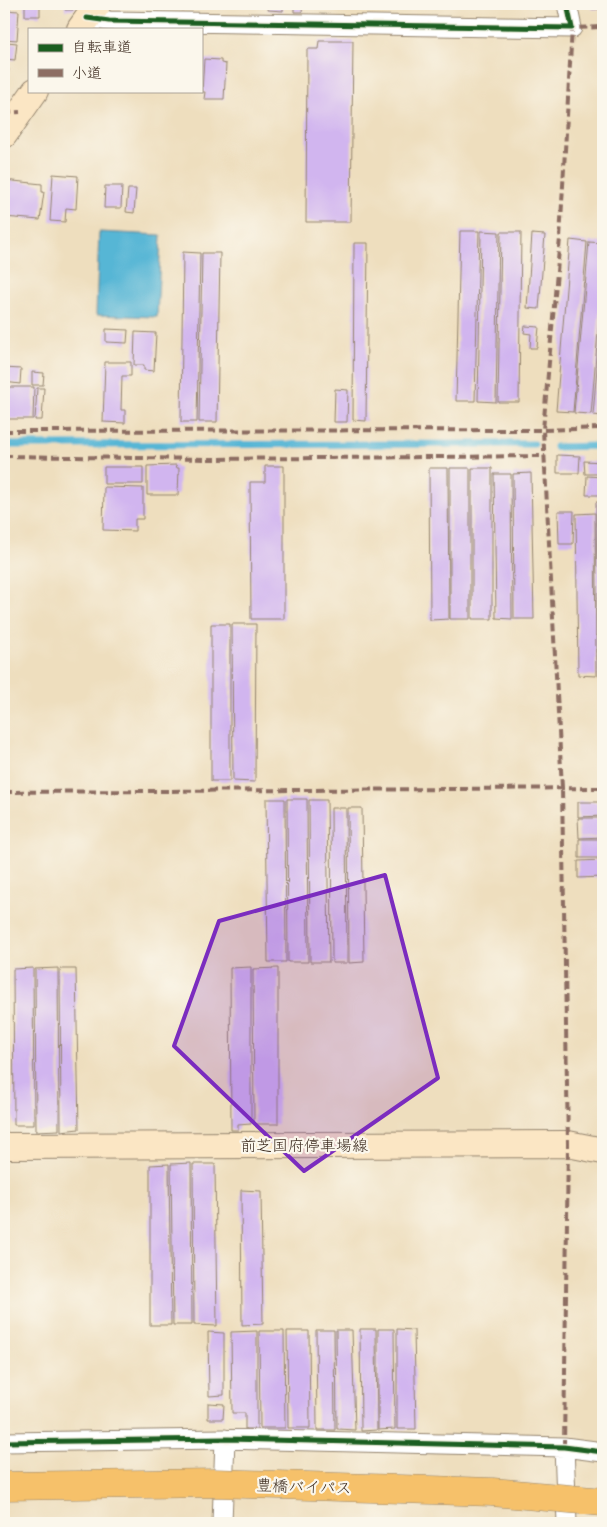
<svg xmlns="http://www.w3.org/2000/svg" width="607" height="1527" viewBox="0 0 607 1527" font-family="'Patrick Hand','Klee One',sans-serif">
<rect width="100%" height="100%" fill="#fbf7ec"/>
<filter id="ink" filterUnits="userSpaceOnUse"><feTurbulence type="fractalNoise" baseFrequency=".02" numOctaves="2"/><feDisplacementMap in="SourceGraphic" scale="10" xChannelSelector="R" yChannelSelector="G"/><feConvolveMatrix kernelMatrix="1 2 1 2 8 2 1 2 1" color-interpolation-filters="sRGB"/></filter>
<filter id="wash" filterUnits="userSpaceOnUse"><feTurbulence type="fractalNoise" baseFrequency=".0096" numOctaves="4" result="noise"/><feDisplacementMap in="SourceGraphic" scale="20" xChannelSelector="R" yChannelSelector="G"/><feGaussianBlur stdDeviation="1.12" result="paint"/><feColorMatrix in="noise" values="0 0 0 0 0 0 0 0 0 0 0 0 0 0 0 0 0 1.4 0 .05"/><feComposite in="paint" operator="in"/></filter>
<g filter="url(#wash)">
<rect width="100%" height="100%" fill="#eedebe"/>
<path fill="#57b6d5" stroke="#49707a" d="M99 232 161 235 157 317 96 315Z"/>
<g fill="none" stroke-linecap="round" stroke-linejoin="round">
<path stroke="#57b6d5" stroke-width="7" d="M4 445 534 444
M556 447 597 446 603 449"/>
</g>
<g id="blocks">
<path fill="#d1b5ef" d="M25 4H40V16H25Z
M65 4H78L73 10H65Z
M268 4H283V11L268 10Z
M294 4H303L302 12H294Z
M591 4H603V9H591Z
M4 10 19 11 17 40 4 39Z
M319 41H353L351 222H306L307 49H318Z
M7 42 17 43 15 60 5 59Z
M204 59 221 60V63L226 64 224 99H204L205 92H202Z
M4 68 9 69 5 92H4Z
M53 174 78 176 76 209 66 208 65 222 50 221Z
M4 180 42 184V192H44L40 220 4 217Z
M105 186H122L121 208H104Z
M128 189H136L134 213 126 212Z
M460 231H479L475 401H456Z
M481 231 499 232 496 402 478 401Z
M501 232H521L519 402H498Z
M532 234 545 235 539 309 527 308Z
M570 240 587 242 573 412 556 411Z
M589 242 603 243V273L591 414 574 413Z
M354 243H368L366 421 353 420Z
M183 252 200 253 197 422H181Z
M202 253H220L217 422H199Z
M602 309H603V416L593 415Z
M525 326 539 327 537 348H530L531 334 524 333Z
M106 329 128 330 127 343 106 342Z
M135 332 156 333 154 371 144 370V365H134Z
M105 362H131V376H122L121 410H125V423L103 422Z
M4 368 21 369 20 384 4 382Z
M32 372 44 373 43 385H32Z
M8 387H34L33 419H8Z
M37 388H44L42 420H35Z
M335 389 348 390 347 422H334Z
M557 455 580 456 579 473H557Z
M584 461 603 462V474H585Z
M176 465 177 468H179L178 495H147V466Z
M265 466H284V619H251L250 482H265Z
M104 467H143V484H104Z
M429 468H448L449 619 430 620Z
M450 468H470V619H450Z
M472 468H492V619H472Z
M531 473 534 619H514L513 474Z
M494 474H511L512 619 496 618Z
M587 476 603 477V495H586Z
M104 487 143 488V519H135V531L103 530Z
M596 502H603V675L598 676Z
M558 511H574L573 544H559Z
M595 513 596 676 578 675 576 514Z
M211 624H230V781H211Z
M232 624H256L255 782 233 781Z
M266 799H285L286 962H268Z
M287 799H307L308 962H288Z
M309 800H327L329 962H310Z
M578 802H603V816L578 817Z
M331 808H346L347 963H332Z
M348 808H362L364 962 349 963Z
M578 818H603V837L579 838Z
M579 839H603V858H579Z
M603 860V877L578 878V861Z
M251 967V1124L238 1125V1130H231L230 968Z
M33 968 34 1125H14L13 969Z
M58 968 59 1130 36 1131 35 969Z
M278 968V1124H254L253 969Z
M60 969H76L79 1129 61 1131Z
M191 1163 192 1325H173L171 1164Z
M169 1164 171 1325H150V1165Z
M193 1164H215L217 1326 194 1325Z
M241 1190 261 1191 263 1324 242 1325Z
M360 1329H376L377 1430 361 1431Z
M378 1329H394L395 1429 378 1430Z
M397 1329 414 1330 416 1429H397Z
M316 1330H334L335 1430H317Z
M336 1330H352L355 1430 337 1429Z
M257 1331V1429H245V1413H232L231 1332Z
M259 1331H284L285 1428H260Z
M287 1331H309L310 1428H288Z
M208 1332 224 1333V1395L209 1396Z
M208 1403 224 1404 223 1419H208Z"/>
</g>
</g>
<g filter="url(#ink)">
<use href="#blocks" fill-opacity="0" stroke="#94846e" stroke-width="1"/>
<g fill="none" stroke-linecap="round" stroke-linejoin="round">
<g stroke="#94846e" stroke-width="21">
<path id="street" d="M87 18 109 21 572 28 567 4
M4 1442 225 1439 564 1447 603 1452
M564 1447 567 1523
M222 1523 225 1439"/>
</g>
<g stroke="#94846e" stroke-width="28">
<path id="secondary" d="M80 29 98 4
M4 135 35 91
M4 1146 568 1144 603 1151"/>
</g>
<use href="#street" stroke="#fff" stroke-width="19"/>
<use href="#secondary" stroke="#fbe6c4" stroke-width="26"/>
<g stroke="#94846e" stroke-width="29" stroke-linecap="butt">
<path id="highway-bridge" d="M4 1486 215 1483 492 1492 603 1502"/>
</g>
<use href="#highway-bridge" stroke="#f6c16b" stroke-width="28"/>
<path stroke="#8d6e63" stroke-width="4" stroke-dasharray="8 4" stroke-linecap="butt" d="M4 113 20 112
M4 431 543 430 603 428
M4 456 206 459 545 456
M4 792 603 788
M564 1447 568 1144 562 788 543 430 560 238 572 28 603 27"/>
<g stroke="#fbf7ec" stroke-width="8">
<path id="cycleway" d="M87 18 109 21 572 28 567 4
M4 1442 225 1439 564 1447 603 1452"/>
</g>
<use href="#cycleway" stroke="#1b5e20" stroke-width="5"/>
</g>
</g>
<path fill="#7b2cbf" fill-opacity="0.2" stroke="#7b2cbf" stroke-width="4" stroke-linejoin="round" d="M385 875 438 1078 304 1171 174 1046 219 921Z"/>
<g text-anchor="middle" stroke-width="4.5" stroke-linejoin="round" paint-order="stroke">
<g font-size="16" fill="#3b2a1e" stroke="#fbf7ec">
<text x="304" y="1151">前芝国府停車場線</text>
<text transform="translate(304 1486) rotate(2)" y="6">豊橋バイパス</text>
</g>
</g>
<rect width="607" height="1527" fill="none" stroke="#fbf7ec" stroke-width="20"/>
<rect x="28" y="28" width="175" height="65" fill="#fbf7ec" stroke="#aea59a"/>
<rect x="38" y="44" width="25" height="8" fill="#1b5e20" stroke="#aea59a"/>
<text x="72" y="52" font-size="15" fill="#3b2a1e">自転車道</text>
<rect x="38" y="69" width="25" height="8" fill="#8d6e63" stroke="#aea59a"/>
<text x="72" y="78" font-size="15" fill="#3b2a1e">小道</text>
</svg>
